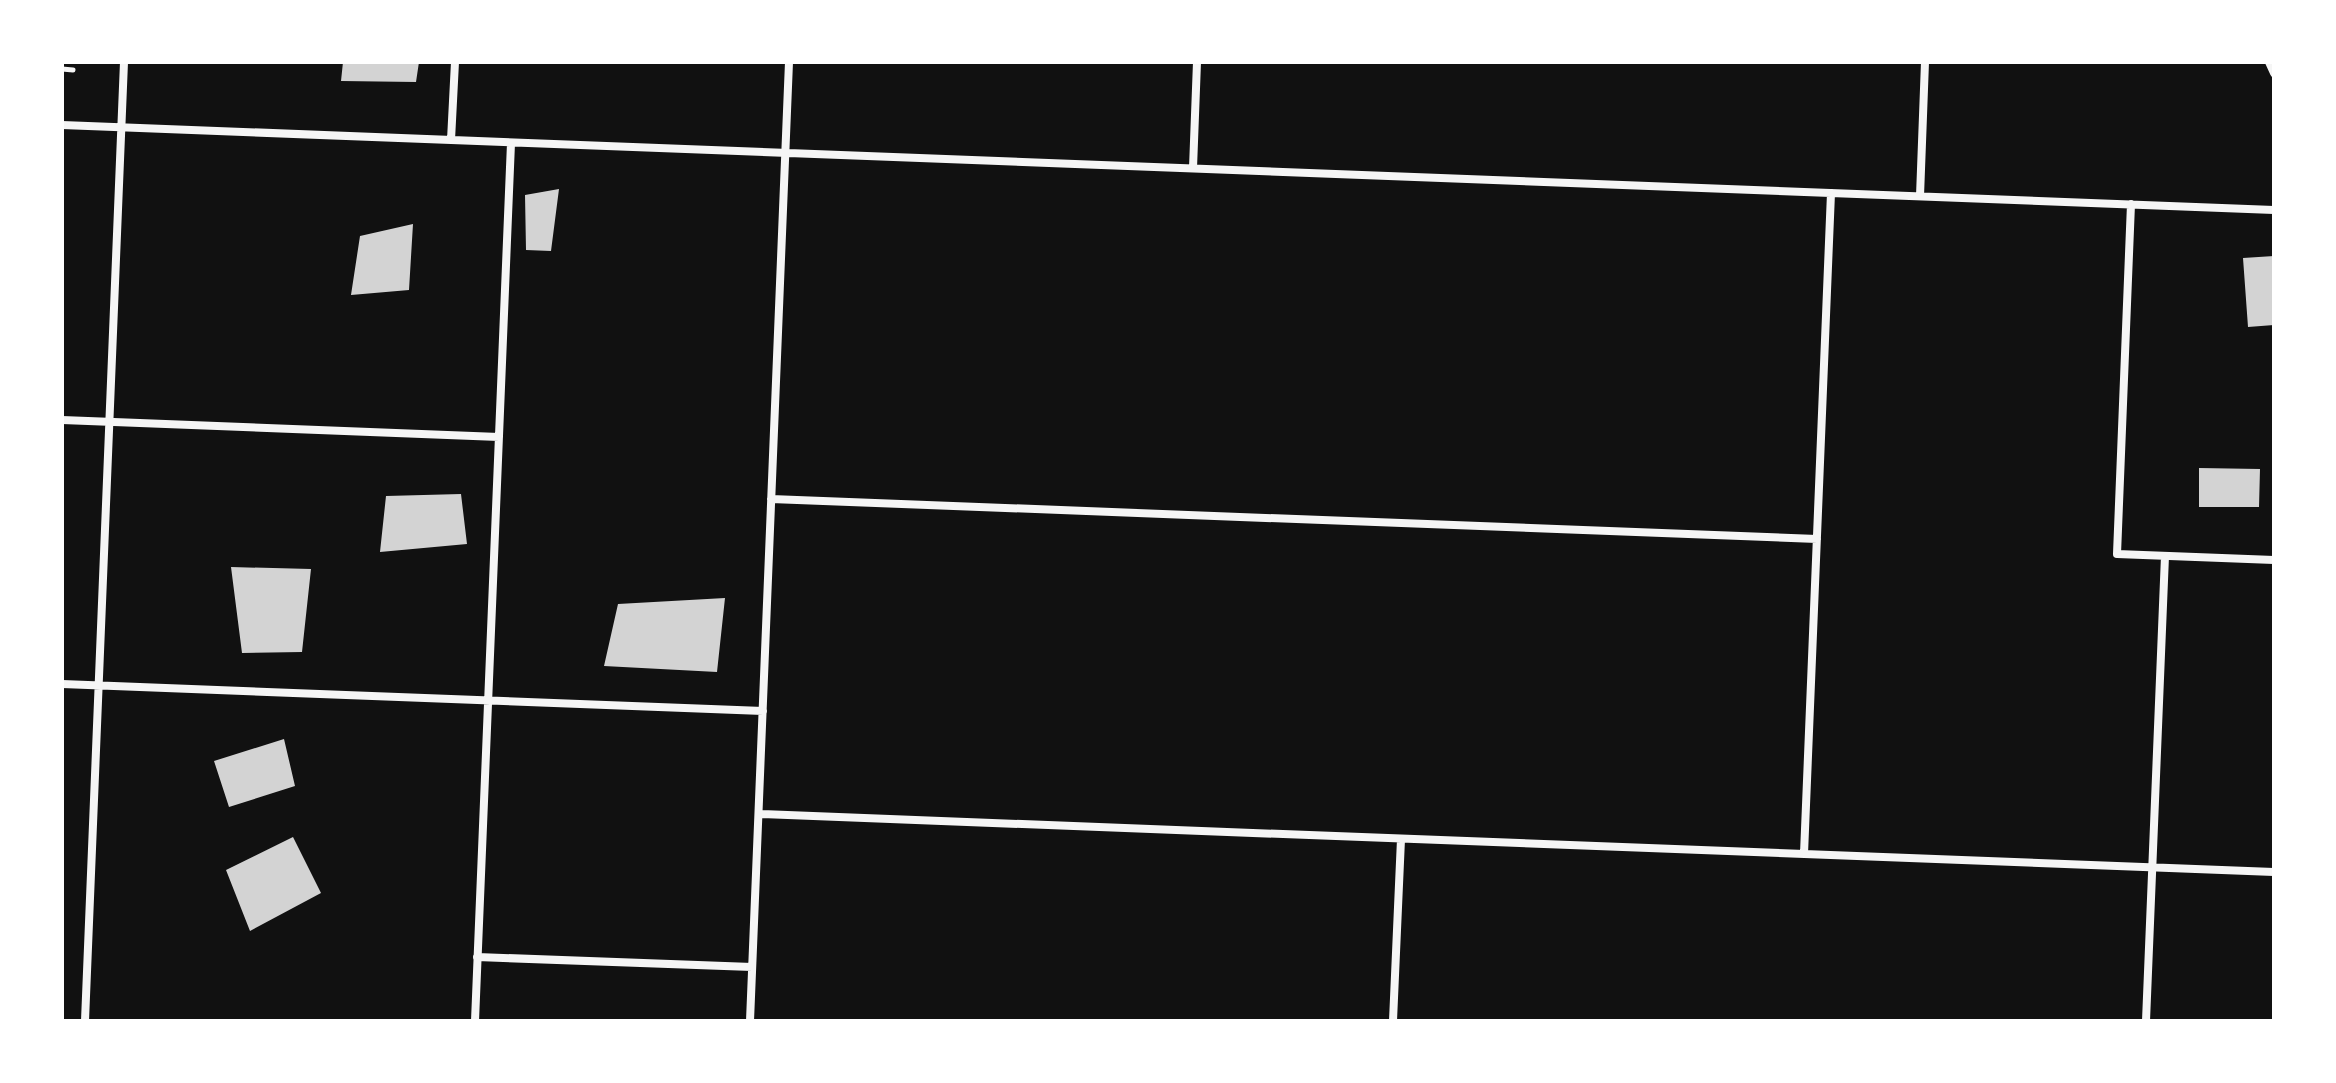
<svg xmlns="http://www.w3.org/2000/svg" width="2336" height="1083" viewBox="0 0 2336 1083" font-family="'DM Sans',sans-serif">
<rect width="100%" height="100%" fill="#111"/>
<path fill="#d3d3d3" d="M343 62H419L416 82 341 81Z
M559 189 551 251 526 250 525 195Z
M413 224 409 290 351 295 360 236Z
M2274 256V325L2248 327 2243 258Z
M2199 468 2260 469 2259 507H2199Z
M461 494 467 544 380 552 386 496Z
M231 567 311 569 302 652 242 653Z
M725 598 717 672 604 666 618 604Z
M284 739 295 786 229 807 214 761Z
M293 837 321 893 250 931 226 870Z"/>
<g fill="none" stroke-linecap="round" stroke-linejoin="round">
<path stroke="#f5f5f5" stroke-width="5" d="M62 69 73 70"/>
<path stroke="#f5f5f5" stroke-width="8" d="M2269 62 2274 73
M62 125 2274 210
M451 140 455 62
M1193 168 1197 62
M1920 196 1925 62
M2131 204 2117 554 2274 560
M62 420 499 437
M771 499 1817 539
M62 684 763 711
M759 814 2274 872
M1804 854 1831 193
M477 957 752 967
M85 1021 124 62
M475 1021 511 143
M750 1021 789 62
M1393 1021 1401 839
M2146 1021 2165 556"/>
</g>
<rect width="2336" height="1083" fill="none" stroke="#ffffff" stroke-width="128"/>
</svg>
